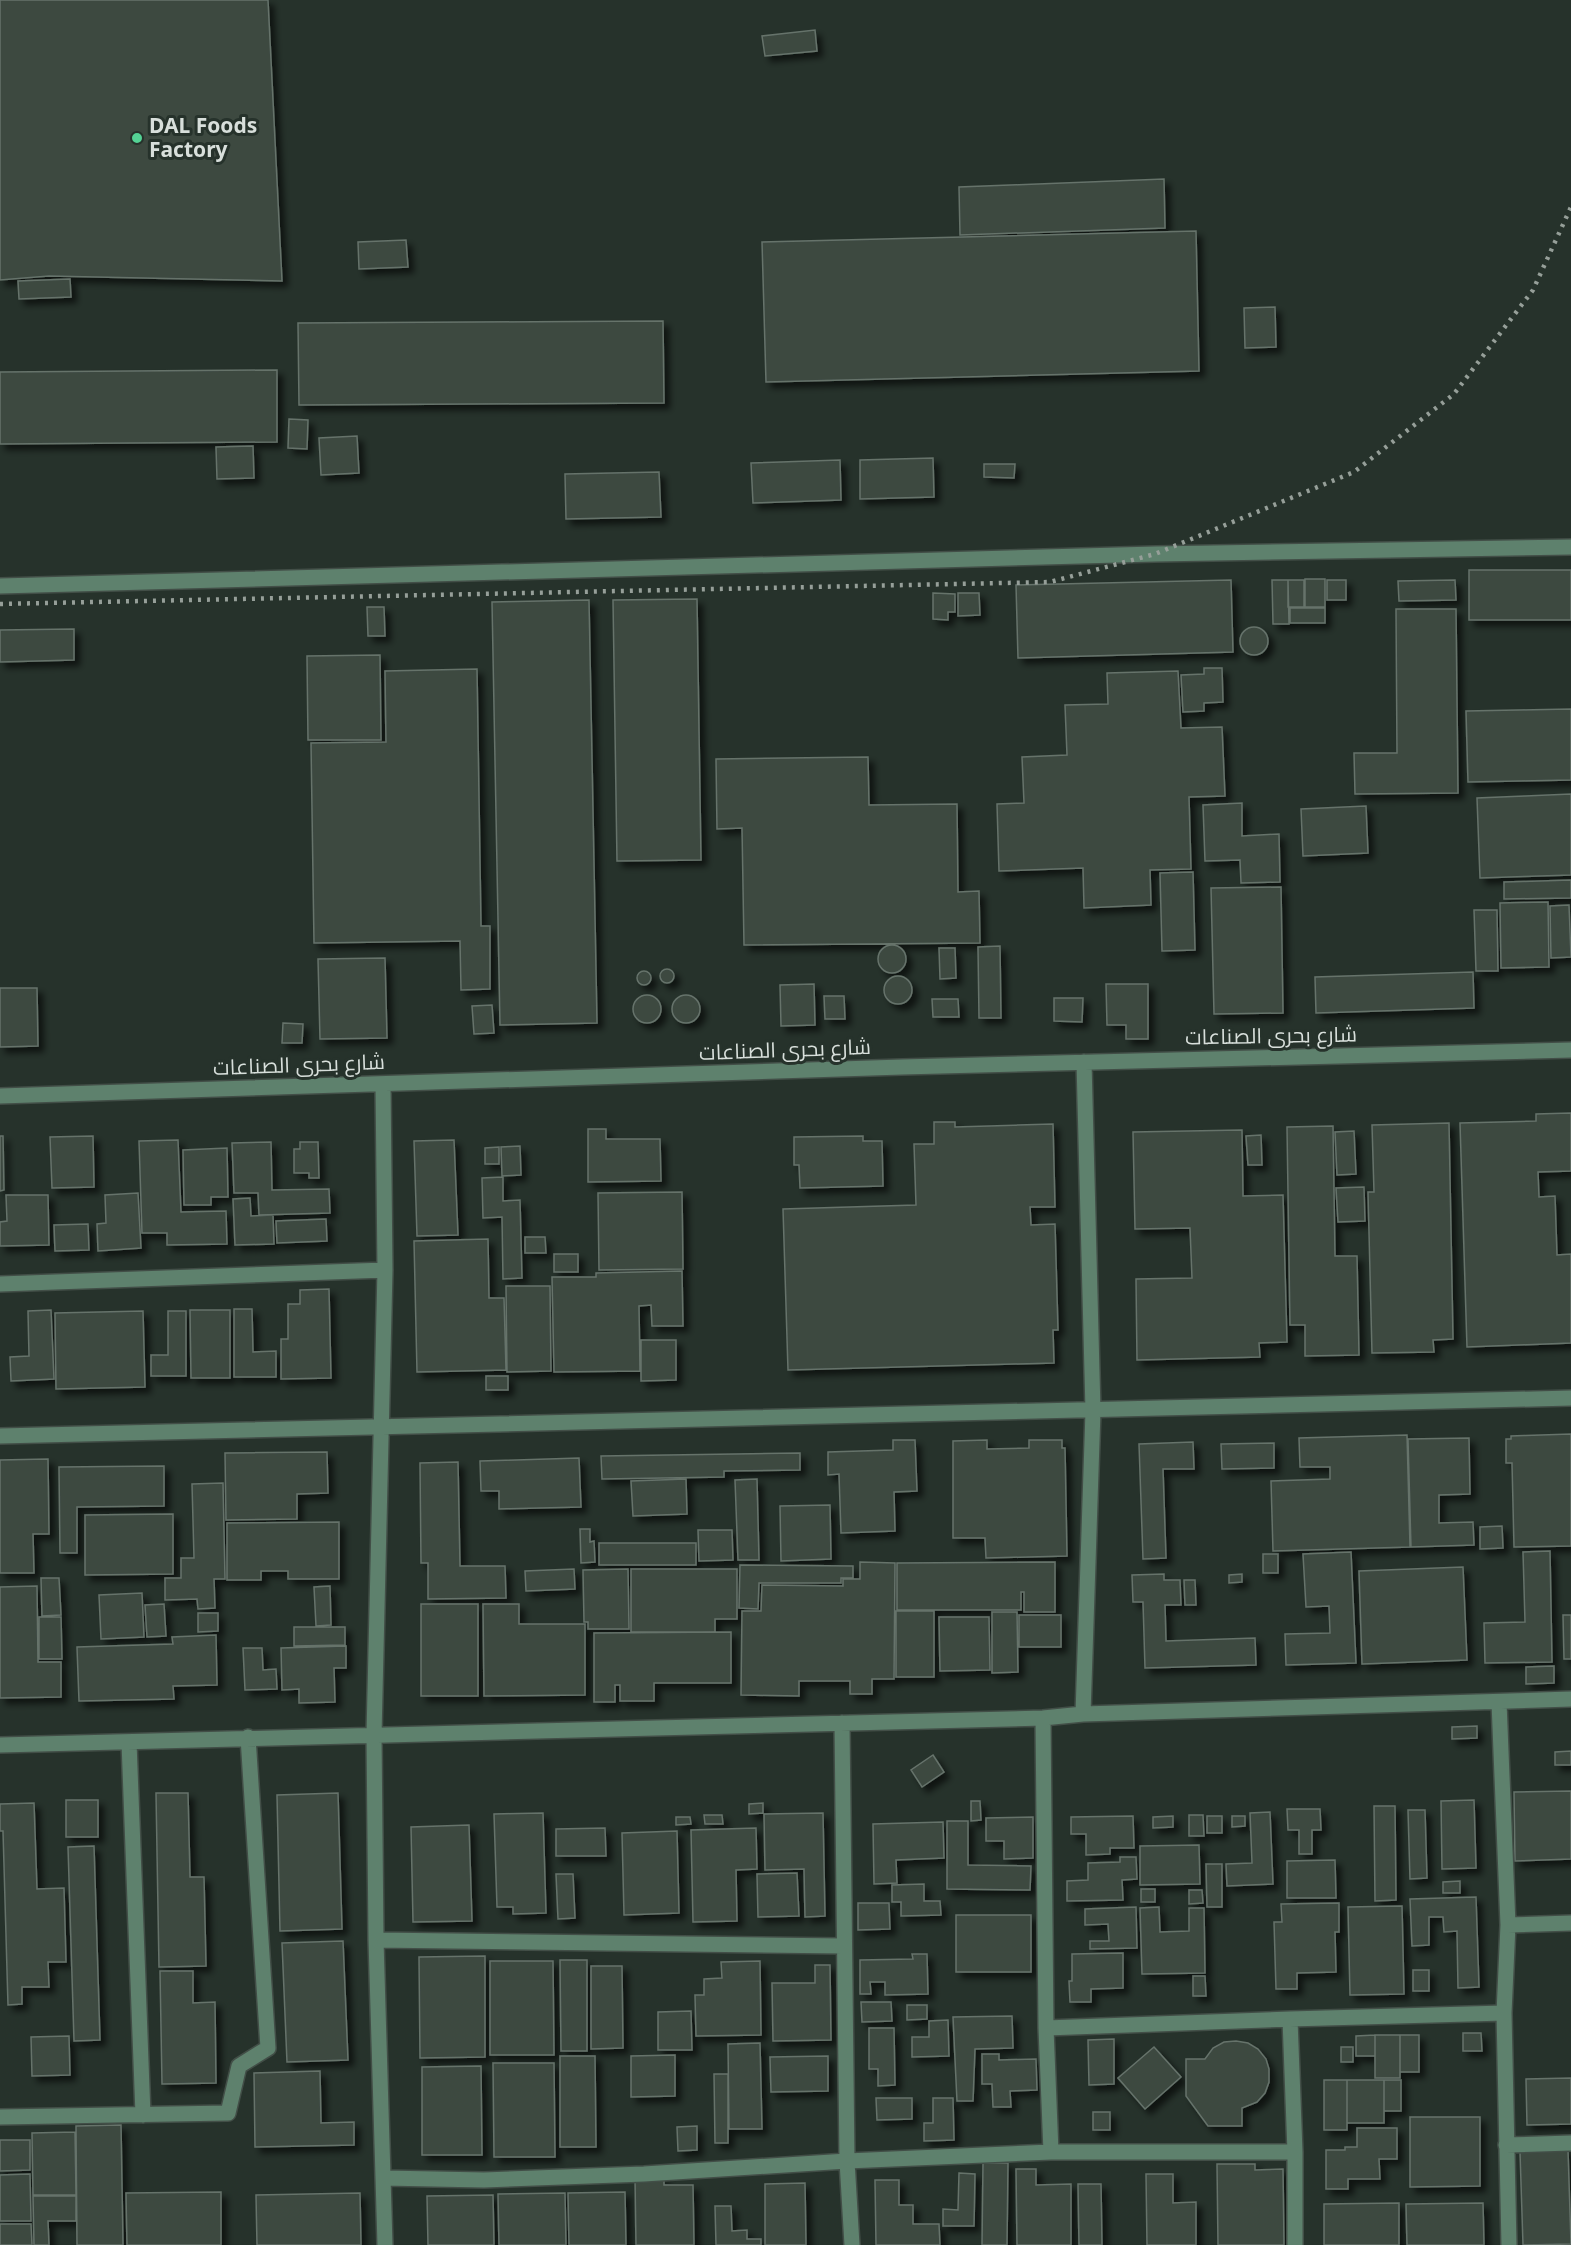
<svg xmlns="http://www.w3.org/2000/svg" width="1571" height="2245" viewBox="0 0 1571 2245" font-family="'Noto Sans',Cairo,sans-serif">
<defs>
<filter id="shadow"><feDropShadow dx="5.5" dy="5.5" stdDeviation="3" flood-color="#0009"/></filter>
</defs>
<rect width="100%" height="100%" fill="#26322b"/>
<path fill="#3c4841" stroke="#66736b" stroke-width="1.5" filter="url(#shadow)" d="M0 0H268L282 281 49 276 0 280Z
M815 30 817 51 765 56 762 36Z
M1164 179 1165 228 960 235 959 187Z
M1196 231 1199 371 766 382 762 242Z
M406 240 408 267 359 269 358 242Z
M70 279 71 297 19 299 18 281Z
M1275 307 1276 347 1245 348 1244 308Z
M663 321 664 403 299 405 298 323Z
M277 370V442L0 444V372Z
M289 419 308 420 307 449 288 448Z
M357 436 359 473 321 475 319 438Z
M253 446 254 478 217 479 216 447Z
M933 458 934 497 860 499V460Z
M840 460 841 500 753 503 751 463Z
M984 464H1015L1014 478 984 477Z
M659 472 661 517 566 519 565 474Z
M1469 570H1571V620H1469Z
M1305 579H1325V607H1305Z
M1231 580 1233 652 1018 658 1016 585Z
M1272 580H1288L1289 624H1273Z
M1288 580H1304V607H1288Z
M1327 580H1346V600H1327Z
M1455 580 1456 600 1399 601 1398 581Z
M933 593 955 594V612H948V620L933 619Z
M958 593H979L980 615 958 616Z
M697 599 701 860 617 861 613 600Z
M589 600 597 1023 500 1025 492 602Z
M367 607H384L385 636H368Z
M1290 608H1325V623H1290Z
M1396 609H1456L1458 793 1355 794 1354 753H1397Z
M1240 641a14 14 0 1 1 28 0a14 14 0 1 1-28 0Z
M74 629V660L0 662V630Z
M380 655 381 740H308L307 656Z
M1204 668H1222L1223 702 1204 703V711L1183 712 1181 675 1204 674Z
M477 669 481 926H490V989L461 990 460 941 314 943 311 743 386 742 385 671Z
M1178 671 1181 728 1222 727 1225 796 1189 797 1191 869 1150 870 1151 905 1084 908 1083 868 999 871 997 804 1024 803 1022 757 1067 755 1065 705 1108 704 1107 673Z
M1571 709V780L1468 782 1466 711Z
M868 757 869 805 957 804 958 892 979 891 980 943 744 945 742 828 717 829 716 759Z
M1571 794V875L1480 878 1477 798Z
M1242 803V836L1279 834 1280 882 1241 883 1240 860 1205 861 1203 805Z
M1366 806 1368 853 1303 856 1301 809Z
M1193 872 1195 950 1162 951 1160 873Z
M1571 880V898L1504 899V882Z
M1281 887 1283 1013 1214 1014 1211 888Z
M1548 902 1549 967 1501 968 1500 903Z
M1569 905 1571 957 1551 958 1550 906Z
M1474 910H1497L1498 971H1476Z
M878 959a14 14 0 1 1 28 0a14 14 0 1 1-28 0Z
M1000 946 1001 1018H979L978 947Z
M939 948H955L956 978 940 979Z
M385 958 387 1038 320 1039 318 959Z
M660 976a7 7 0 1 1 14 0a7 7 0 1 1-14 0Z
M637 978a7 7 0 1 1 14 0a7 7 0 1 1-14 0Z
M1473 972 1474 1008 1316 1013 1315 977Z
M884 990a14 14 0 1 1 28 0a14 14 0 1 1-28 0Z
M814 984 815 1025 781 1026 780 985Z
M1106 984H1148V1039H1126V1025H1107Z
M0 988H37L38 1046 0 1047Z
M633 1009a14 14 0 1 1 28 0a14 14 0 1 1-28 0Z
M672 1009a14 14 0 1 1 28 0a14 14 0 1 1-28 0Z
M824 996H844L845 1019H825Z
M1054 998H1083L1082 1022 1054 1021Z
M932 999H958L959 1017H933Z
M492 1005 494 1033 474 1034 472 1006Z
M283 1023 303 1024 302 1043H282Z
M1571 1113V1171L1538 1172 1539 1197 1555 1196 1557 1255 1571 1254V1343L1467 1347 1460 1123 1536 1121V1114Z
M934 1122H955V1127L1053 1124 1055 1207H1030L1031 1225 1055 1224 1058 1330H1053L1054 1363 788 1370 783 1209 916 1205 914 1144H934Z
M1449 1123 1453 1339 1433 1340 1434 1352 1372 1353 1368 1192H1374L1372 1125Z
M1333 1126 1335 1256H1357L1359 1355 1305 1356V1325H1290L1287 1127Z
M588 1129H606V1139H660L661 1181 588 1182Z
M1242 1130 1243 1196 1283 1195 1287 1342 1259 1343 1260 1357 1137 1360 1136 1279 1192 1278 1190 1228 1135 1229 1133 1132Z
M1354 1131 1356 1174 1337 1175 1335 1132Z
M1261 1135 1262 1165H1248L1246 1136Z
M0 1136H3L4 1190 0 1191Z
M93 1136 94 1187 52 1188 50 1137Z
M863 1136V1141H882L883 1186 800 1188 799 1165H794V1137Z
M178 1140 181 1212 226 1211 227 1244 167 1245V1233H142L139 1141Z
M454 1140 458 1235 417 1236 414 1141Z
M271 1142 272 1190 329 1189 330 1213 259 1215 258 1193H234L232 1143Z
M300 1142H318L319 1178H309V1173H294V1149H300Z
M520 1146 521 1175 502 1176 501 1147Z
M499 1147V1164H485V1148Z
M227 1148 228 1197H211V1205H184L183 1150Z
M503 1177V1201L520 1200 522 1278 503 1279 502 1217 483 1218 482 1178Z
M1364 1187 1365 1221 1338 1222 1336 1188Z
M682 1192 683 1269 599 1270 598 1193Z
M138 1193 141 1248 98 1251 97 1224 106 1223 105 1195Z
M6 1195H48L49 1245 0 1246V1222L7 1221Z
M250 1198 251 1216 273 1215 274 1244 235 1245 233 1199Z
M326 1219 327 1241 277 1243 276 1221Z
M88 1224 89 1250 55 1251 54 1225Z
M525 1237H545L546 1253H525Z
M488 1239 489 1298H504L506 1370 417 1372 414 1241Z
M554 1254H578V1272H554Z
M682 1271 683 1326H652L651 1305 639 1306 640 1371 554 1372 552 1277H596V1273Z
M506 1286H550L551 1371 507 1372Z
M329 1289 331 1378 281 1379V1339H288V1304H300V1290Z
M234 1309H252L253 1352 276 1351V1377H234Z
M51 1310 54 1379 11 1381 10 1357 29 1356 28 1311Z
M190 1310H230V1378H191Z
M143 1311 145 1387 56 1389 55 1313Z
M168 1311H186V1376H151V1355H168Z
M641 1340H676V1380L641 1381Z
M486 1376H508V1390H486Z
M1571 1434V1546L1514 1547 1512 1463H1506V1439H1511V1436Z
M1407 1435 1410 1547 1273 1551 1271 1481 1330 1479V1467H1300L1299 1438Z
M1469 1438 1470 1494 1439 1495V1523L1473 1522 1474 1545 1411 1547 1408 1439Z
M893 1440H915L917 1491 894 1492 895 1531 841 1533 839 1474 828 1475V1452L893 1450Z
M987 1440V1449L1029 1448V1440H1062V1448H1065L1067 1556 986 1558 985 1538H953V1441Z
M1193 1442 1194 1469H1163L1166 1558 1143 1559 1139 1444Z
M1274 1443V1468L1222 1469 1221 1444Z
M327 1452 328 1493 297 1494V1519L226 1520 225 1453Z
M800 1453V1470L724 1471V1477L602 1479 601 1456Z
M579 1458 581 1507 499 1509V1491H481L480 1461Z
M48 1459 49 1534H33L34 1573H0V1460Z
M458 1462 460 1566H505L506 1598 428 1599V1563H421L420 1463Z
M164 1466V1506L77 1507V1553H60L59 1467Z
M686 1479 687 1514 633 1516 631 1481Z
M757 1479 759 1560H738L735 1480Z
M223 1483 225 1579H214L215 1608 198 1609 197 1599 165 1600V1578H181V1558H194L192 1484Z
M830 1505 831 1559 781 1561 780 1506Z
M173 1514V1574L85 1575V1515Z
M339 1522V1579H288V1571H261V1580H227V1523Z
M1502 1526 1503 1548 1480 1549V1527Z
M580 1529H590V1542L594 1541 595 1562 581 1563Z
M698 1530H732L733 1560 699 1561Z
M599 1543H696V1565H599Z
M1550 1551 1552 1662 1485 1663 1484 1623 1525 1622 1523 1552Z
M1351 1552 1356 1663 1286 1665 1285 1634 1330 1633 1329 1606 1306 1607 1303 1554Z
M1263 1554H1278V1573H1263Z
M860 1562 895 1563 894 1679H872V1694H850V1681H799V1696L741 1695 742 1611H761L762 1585 843 1586V1579H860Z
M1055 1562V1612H1024V1592H1021V1610H897V1563Z
M740 1565 853 1566V1578H841V1583H759L758 1609 739 1608Z
M1463 1567 1467 1660 1362 1664 1359 1571Z
M574 1569 575 1589 526 1591 525 1571Z
M628 1569 629 1629H588V1622H584L583 1570Z
M631 1569H737V1619H715V1632H631Z
M1164 1574V1580H1180L1181 1605H1165L1166 1641 1255 1638 1256 1665 1145 1668 1143 1602H1133L1132 1575Z
M1242 1574V1582L1229 1583V1575Z
M41 1578H59L61 1615 42 1616Z
M1184 1580H1195L1196 1605H1185Z
M37 1586 38 1662H61V1697L0 1698V1587Z
M330 1586 331 1625 316 1626 314 1587Z
M142 1593 144 1637 101 1639 99 1595Z
M164 1604 166 1636 147 1637 145 1605Z
M421 1604H478V1696H421Z
M483 1604H519V1624H585V1695L484 1696Z
M896 1611H934V1677H896Z
M992 1612H1017L1018 1672 992 1673Z
M198 1613H218V1631L198 1632Z
M1019 1615H1061V1647H1019Z
M1563 1615H1571V1659H1564Z
M39 1617H61L62 1659H39Z
M939 1617H989L990 1670 940 1671Z
M294 1627H345V1645L294 1646Z
M731 1632V1683H654V1701H620V1685H615V1702H594V1633Z
M216 1635 217 1685 173 1686 174 1699 79 1701 77 1647 173 1644 172 1637Z
M346 1646V1668H334L335 1702 299 1703V1689L282 1690 281 1648Z
M243 1648H262L263 1670 276 1669 277 1689 245 1690Z
M1554 1666V1683L1526 1684V1667Z
M1477 1726V1738L1452 1739V1727Z
M1571 1751V1765H1555V1752Z
M933 1755 944 1772 922 1787 911 1770Z
M1571 1791V1859L1515 1861 1514 1792Z
M156 1793H188L190 1877H204L206 1966 159 1967Z
M338 1793 342 1929 280 1931 277 1795Z
M66 1800H98V1837H66Z
M1474 1800 1476 1868 1442 1869 1441 1801Z
M971 1801H980L981 1820 971 1821Z
M34 1803 37 1889 64 1888 66 1962H48L49 1987H22V2004L8 2005 3 1831H0V1804Z
M763 1803V1813L749 1814V1804Z
M1374 1806H1395L1396 1900 1375 1901Z
M1287 1809H1320L1321 1830H1312V1854H1299V1830H1288Z
M1408 1810H1425L1427 1878 1410 1879Z
M1270 1812 1273 1884 1227 1886 1226 1864 1252 1863 1250 1813Z
M543 1813 546 1913 513 1914V1907H497L494 1814Z
M823 1813 825 1916 805 1917 804 1869 765 1870 764 1814Z
M704 1815H722L723 1824H705Z
M1189 1815H1203L1204 1836H1189Z
M1133 1816 1134 1848H1110V1854L1086 1855V1834H1071V1817Z
M1173 1816V1827L1153 1828V1817Z
M1207 1816H1222V1833H1207Z
M1232 1816H1245V1826L1232 1827Z
M676 1817H690L691 1824 676 1825Z
M1033 1817V1858L1004 1859V1841H986V1818Z
M947 1821H968V1865L1031 1866 1030 1890 947 1889Z
M943 1822 944 1858 896 1860 897 1883 874 1884 873 1824Z
M469 1825 472 1921 413 1922 411 1827Z
M605 1828 606 1856H556V1829Z
M756 1828 757 1869 736 1870 737 1921 693 1922 691 1830Z
M677 1831 679 1913 624 1915 622 1833Z
M1199 1845 1200 1884 1140 1885V1846Z
M94 1846 100 2040 74 2041 68 1847Z
M1120 1857H1136L1137 1879 1122 1880 1123 1900 1067 1901V1881L1088 1880V1863L1120 1862Z
M1335 1860 1336 1898H1287V1861Z
M1206 1864H1222V1907H1207Z
M797 1873 799 1916 758 1917 757 1874Z
M556 1874H573L575 1918 558 1919Z
M1460 1881V1893H1443V1882Z
M924 1884V1901H940L941 1915 901 1916V1902H892V1885Z
M1141 1889H1155V1902H1141Z
M1189 1890H1202L1203 1903 1189 1904Z
M1476 1897 1479 1987 1458 1988 1457 1931 1444 1932 1443 1917H1429V1945L1412 1946 1410 1899Z
M858 1903H889L890 1929 858 1930Z
M1339 1903V1932H1335L1336 1972 1297 1973V1989H1276L1274 1922H1282L1281 1904Z
M1402 1906 1404 1994 1350 1995 1348 1907Z
M1136 1907 1137 1948 1090 1949V1941H1109L1108 1924 1085 1925V1909Z
M1159 1907 1160 1932 1189 1931V1908H1204L1205 1973 1142 1974 1140 1908Z
M956 1915H1031V1972H956Z
M343 1941 348 2060 287 2062 282 1943Z
M1123 1953V1988L1091 1989V2002H1070L1069 1981H1072V1954Z
M912 1954H927L928 1994 885 1995V1982H870L871 1994H860V1960L913 1959Z
M485 1956V2057L420 2058 419 1957Z
M560 1960H587V2051H561Z
M490 1961H553L554 2055H490Z
M760 1961 761 2035 696 2036 695 1995H704V1979L722 1978 721 1962Z
M815 1965H830L831 2040 773 2041 772 1983H815Z
M591 1966H622L623 2048 591 2049Z
M1413 1970H1429V1991H1413Z
M160 1971H193V2003L215 2002 216 2083 162 2084Z
M1193 1976H1205L1206 1996H1193Z
M861 2002H891L892 2021 862 2022Z
M907 2005H927V2019L907 2020Z
M691 2011 692 2050H658V2012Z
M1012 2016 1013 2048 975 2049 973 2101H957L953 2017Z
M948 2020 949 2056 912 2057V2037H929V2021Z
M869 2028H894L895 2085 878 2086V2069H869Z
M1463 2033H1481L1482 2051H1463Z
M1375 2035H1400V2078H1375Z
M1375 2035V2056H1356V2036Z
M1400 2035H1419V2072H1400Z
M69 2036 70 2075 32 2076 31 2037Z
M1114 2039V2084L1089 2085 1088 2040Z
M1236 2041 1248 2043 1258 2049 1266 2059 1269 2069V2082L1265 2093 1257 2102 1242 2108V2126H1208L1186 2096V2059H1205L1213 2048 1224 2042Z
M760 2043 762 2129H729L728 2044Z
M1154 2047 1181 2077 1145 2109 1118 2078Z
M1341 2047H1353V2062H1341Z
M982 2054H999V2060L1036 2059 1037 2090 1010 2091 1011 2107H993L992 2084H982Z
M675 2055V2096L631 2097V2056Z
M560 2056H595L596 2147H560Z
M828 2056V2091L771 2092 770 2057Z
M493 2063H554L555 2157H494Z
M481 2066 482 2155H422V2067Z
M320 2071 321 2123 354 2122V2145L255 2147 254 2073Z
M714 2074H728V2143H715Z
M1571 2078V2124L1527 2125 1526 2079Z
M1324 2080H1347V2130H1324Z
M1347 2080H1384V2123H1347Z
M1384 2080H1401V2111H1384Z
M876 2098H912V2119L877 2120Z
M933 2098H953L954 2140 924 2141V2123H933Z
M1093 2112H1110V2130H1093Z
M1410 2117H1480V2186L1410 2187Z
M121 2125 123 2245H77L76 2126Z
M697 2126V2150L678 2151 677 2127Z
M1357 2128H1397V2159H1379L1380 2179H1348V2189H1326V2150H1345V2147H1357Z
M75 2132 76 2195H33L32 2133Z
M0 2140H30V2170L0 2171Z
M1568 2150 1571 2244 1523 2245 1520 2152Z
M983 2163H1008L1007 2245H982Z
M1217 2164H1255V2170L1283 2169 1284 2245H1218Z
M1016 2169H1036V2185L1071 2184V2245H1017Z
M959 2173 975 2174 974 2226H943V2209L958 2210Z
M30 2174 31 2221H0V2175Z
M1146 2174H1173V2203L1196 2202V2245H1147Z
M635 2178H664V2185H693L694 2245H636Z
M875 2180H899V2205H913V2224H939L940 2245H876Z
M805 2183 806 2245H765V2184Z
M1078 2184H1101L1102 2245H1079Z
M221 2192V2245H127L126 2193Z
M625 2192 626 2245H569L568 2193Z
M360 2193 361 2245H257L256 2195Z
M565 2193 566 2245H499L498 2194Z
M493 2195 494 2245H428L427 2196Z
M33 2196H76V2221H48L49 2245H34Z
M1399 2203V2245H1324V2204Z
M1483 2203 1484 2245H1407L1406 2204Z
M715 2206H731L732 2231 747 2230V2239H761V2245H716Z
M0 2224H31L32 2245H0Z"/>
<g fill="none" stroke-linecap="round" stroke-linejoin="round">
<g stroke="#424e47" stroke-width="18">
<path id="minor" d="M0 586 1155 554 1571 547
M383 1084 385 1270 374 1735 376 1940 385 2245
M0 1096 902 1067 1571 1050
M0 1284 385 1270
M0 1436 1571 1398
M1499 1702 1508 1925 1504 2013 1509 2245
M1083 1714 1093 1411 1084 1062
M1043 1718 1046 2028
M842 1723 847 2161 852 2245
M129 1742 143 2115
M0 1745 1043 1718 1083 1714 1571 1699
M1508 1925 1571 1923
M376 1940 843 1946
M1290 2019 1504 2013
M0 2117 228 2113 239 2066 268 2048 248 1737
M1506 2145 1571 2143
M1051 2152 1046 2028 1290 2019 1295 2152
M384 2178 484 2180 644 2174 847 2161 1051 2152H1295V2245"/>
</g>
<use href="#minor" stroke="#5e816d" stroke-width="15"/>
<path stroke="#969f99" stroke-width="4.5" stroke-dasharray="3 6" stroke-linecap="butt" d="M0 604 1050 582 1155 554 1354 472 1454 394 1533 290 1571 207"/>
</g>
<circle fill="#54d395" stroke="#26322b" stroke-width="2" cx="137" cy="138" r="6"/>
<g text-anchor="middle" stroke-width="6" stroke-linejoin="round" paint-order="stroke">
<g font-size="21" font-weight="bold" fill="#d8dfdb" stroke="#26322b" text-anchor="start">
<text x="149" y="133">DAL Foods<tspan x="149" dy="24">Factory</tspan></text>
</g>
<g font-size="21" fill="#d8dfdb" stroke="#26322b">
<text transform="translate(1271 1036) rotate(-1)" y="7">شارع بحرى الصناعات</text>
<text transform="translate(785 1050) rotate(-2)" y="7">شارع بحرى الصناعات</text>
<text transform="translate(299 1065) rotate(-2)" y="7">شارع بحرى الصناعات</text>
</g>
</g>
</svg>
